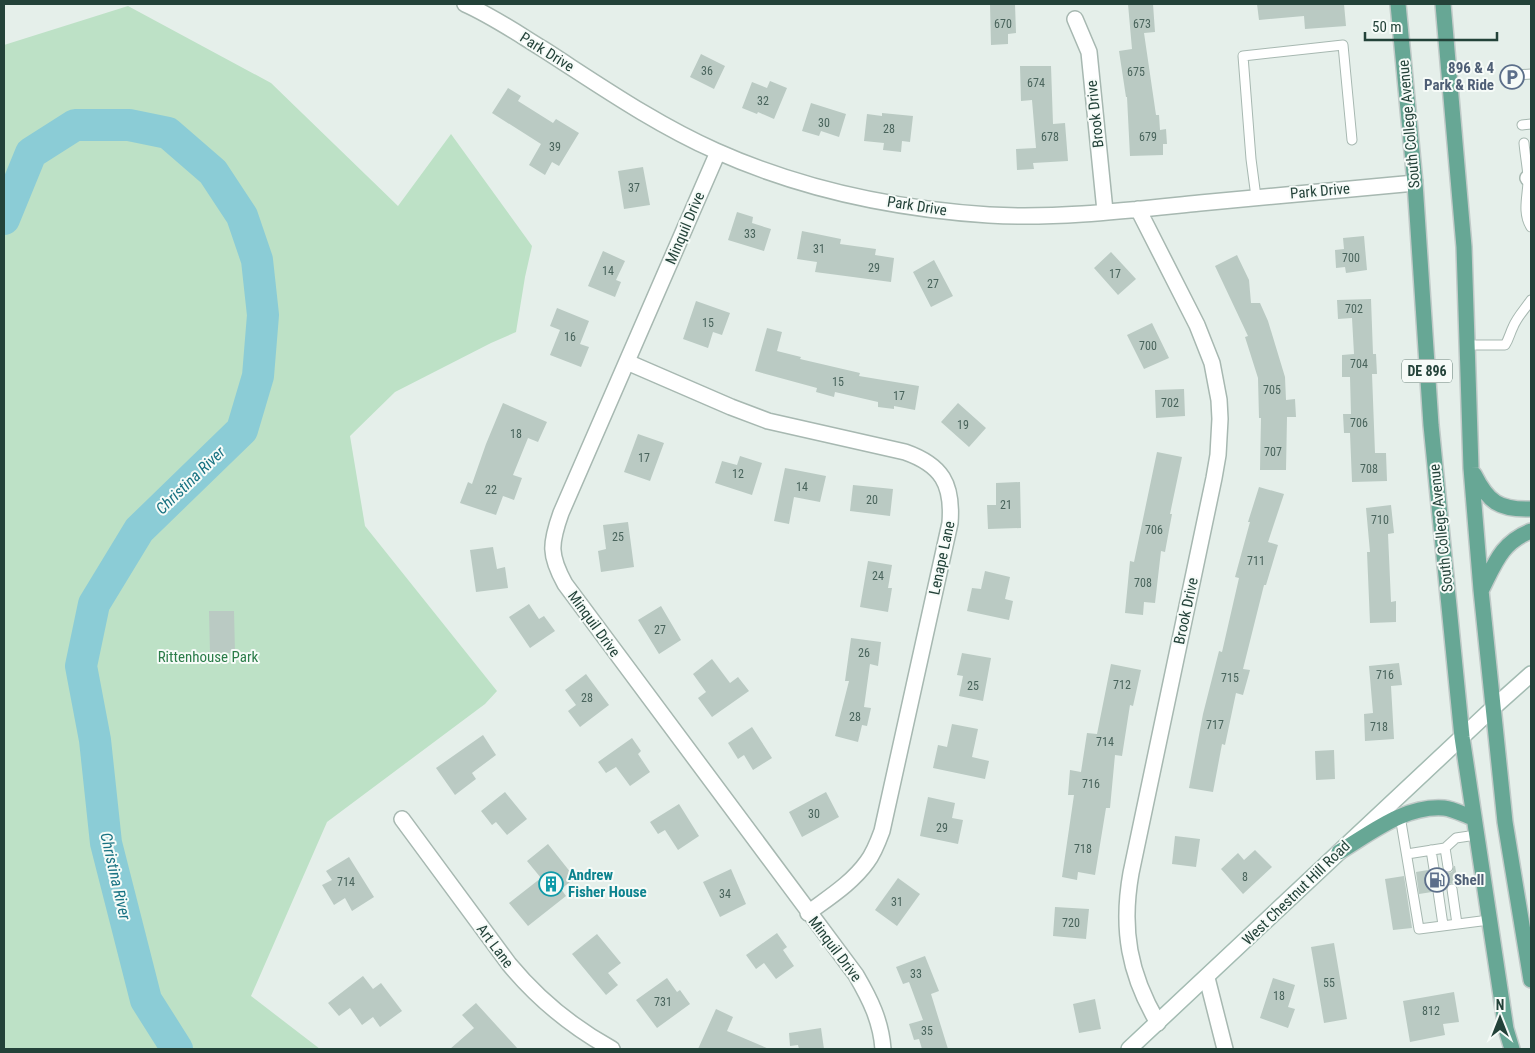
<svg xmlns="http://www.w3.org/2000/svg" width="1535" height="1053" viewBox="0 0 1535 1053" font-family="'Roboto Condensed',sans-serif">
<rect width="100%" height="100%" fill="#e5efea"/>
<path fill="#bde1c6" d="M128 6 271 83 398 206 451 134 532 246 525 277 516 332 491 343 395 392 350 436 365 526 497 691 485 704 327 822 251 996 320 1049H4V45Z"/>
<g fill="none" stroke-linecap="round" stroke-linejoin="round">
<path stroke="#8bccd6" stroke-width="32" d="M4 219 31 153 75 125H129L168 133 213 172 242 216 257 260 263 315 258 376 242 430 139 530 94 604 81 666 95 740 106 843 146 1000 177 1049"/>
</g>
<path fill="#bacac3" d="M990 4H1015L1016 33 1008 34V44L991 45Z
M1128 4H1153L1155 32 1144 33 1156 115H1159L1160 130 1166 129 1167 144H1163V155L1130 156 1127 97H1126L1119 51 1132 49Z
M1257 4H1344L1346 26 1305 29 1304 16 1259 20Z
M701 54 725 66 714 89 690 77Z
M1020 66H1051L1053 124 1065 123 1068 161 1033 163 1034 169 1017 170 1016 149 1036 148 1032 100 1021 101Z
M770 81 787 88 774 119 758 112 757 114 742 108 752 82 767 88Z
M508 88 521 96 518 101 553 123 556 119 579 133 559 166 552 162 545 175 529 165 541 144 492 113Z
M811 103 846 114 839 137 821 131 819 136 802 131Z
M882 113 913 116 910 142 902 141 901 152 883 150 884 143 864 141 867 114 882 116Z
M643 167 650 205 624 209 618 171Z
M737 212 753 217 752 223 771 229 764 251 728 240Z
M802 231 841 239 840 244 876 249 875 255 894 258 891 282 815 272 817 262 797 259Z
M1364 236 1367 270 1346 273 1345 267 1336 268 1335 250 1344 249 1343 238Z
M603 251 625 261 616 280 621 282 615 297 588 286Z
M1111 252 1136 279 1118 295 1094 268Z
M1237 255 1249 280 1251 303H1260L1268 321 1285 377 1286 400 1295 399 1296 417H1287L1286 470H1260L1261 418H1259L1258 378 1245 337 1248 336 1215 266Z
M934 260 953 296 931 307 913 272Z
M1371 299 1373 354H1376L1377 374H1372L1375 453H1386L1387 481 1352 482 1350 433H1344L1343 414H1351L1350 377H1342V355L1354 354 1352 318 1338 319 1337 300Z
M696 301 730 313 722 335 713 332 708 348 683 339Z
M557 308 589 321 580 344 589 347 581 367 550 355 560 330 550 326Z
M1152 323 1169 358 1144 369 1127 335Z
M767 328 782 332 777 351 801 357 800 359 860 373 859 376 919 386 915 410 894 406V409L878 407V402L835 392 834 397 816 392 817 388 755 371Z
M1184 389 1185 416 1156 418 1155 390Z
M503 403 547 422 538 442 528 438 513 475 522 478 514 500 503 496 496 515 460 503 468 482 472 484 486 444Z
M958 403 986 428 969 447 941 422Z
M638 434 664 443 650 481 624 472Z
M1157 452 1182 457 1170 514H1172L1165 552 1161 551 1155 603 1144 602 1143 615 1125 613 1130 561 1134 562Z
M740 456 762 463 752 495 715 483 722 461 737 465Z
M785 468 826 476 820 502 794 497 789 524 774 521Z
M1020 482 1021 528 988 529 987 505H996V483Z
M853 485 893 489 890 516 850 511Z
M1259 487 1284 494 1268 542 1278 545 1266 585H1264L1243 669 1250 670 1243 695 1236 693 1225 745 1222 744 1213 792 1189 788 1203 714 1219 651 1222 652 1239 578 1235 577 1250 522H1248Z
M1391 505 1394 533 1388 534 1391 602 1396 601V622L1370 623 1367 552H1370L1366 508Z
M628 522 634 567 601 572 598 551 606 549 603 525Z
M493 547 497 569 505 567 508 588 476 592 470 550Z
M868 561 892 565 888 588H892L888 612 860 607Z
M985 571 1010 577 1005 599 1013 601 1009 620 967 611 972 588 981 589Z
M529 604 539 619 544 616 555 631 530 648 509 617Z
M661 606 681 640 659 654 638 620Z
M209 611H234L235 653H210Z
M851 638 881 642 878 666 870 664 864 707 871 708 867 726 862 725 858 742 835 736 849 681H845Z
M962 653 991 658 983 701 959 696 963 676 957 675Z
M712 659 730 683 738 677 749 691 712 717 698 698 706 692 693 674Z
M1399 663 1402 685 1391 686 1394 739 1365 741 1364 714 1373 713 1369 666Z
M1111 664 1141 670 1133 706 1130 705 1122 756 1115 755 1110 808H1106L1095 875 1078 872 1077 880 1062 877 1074 795H1068L1070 770 1081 772 1087 733 1097 734Z
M586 674 609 705 580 727 568 711 576 705 565 690Z
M952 724 978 729 972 757 989 761 985 779 933 768 938 745 947 747Z
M752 727 772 758 753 770 744 755 738 759 728 743Z
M483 735 496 755 472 773 476 779 455 795 436 768Z
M632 738 641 751 638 754 650 772 630 786 616 767 606 773 598 762Z
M1334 750 1335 779 1316 780 1315 751Z
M505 792 527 819 507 835 496 822 492 825 481 811Z
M826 792 839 817 802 837 789 812Z
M928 797 955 803 952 818 963 820 958 844 920 836Z
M679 804 699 836 678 850 665 830 658 834 650 822Z
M1175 836 1200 839 1196 867 1172 864Z
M548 844 575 878 561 889 566 896 528 926 509 903 541 878 527 861Z
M1255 850 1272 867 1243 894 1221 869 1238 853 1244 860Z
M349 857 374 897 352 911 345 898 334 905 322 885 332 880 326 871Z
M1454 866H1455L1459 888 1455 883H1452L1448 884 1446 890H1444L1443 887 1438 885 1434 886 1432 892 1419 894 1416 872 1428 870 1430 873 1434 875 1438 874 1442 868 1444 871 1448 873 1452 872Z
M731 869 746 904 720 917 703 882Z
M1404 876 1412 928 1393 930 1385 879Z
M898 878 920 894 897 926 875 910Z
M1055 907 1089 909 1086 939 1053 936Z
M777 933 787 947 783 950 794 966 776 979 764 963 756 969 746 955Z
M597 934 621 963 608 973 618 985 606 995 572 954Z
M1334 943 1347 1019 1324 1023 1311 947Z
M925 956 939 991 931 994 948 1049H922L919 1039 914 1040 909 1024 923 1020 909 982 903 984 896 967Z
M363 976 373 989 381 983 402 1011 380 1027 373 1017 362 1025 350 1008 339 1016 328 1003Z
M667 978 677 992 680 990 690 1004 657 1028 636 1000Z
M1273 978 1295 985 1288 1007 1295 1009 1288 1028 1260 1018Z
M1454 992 1459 1022 1443 1024 1445 1035 1410 1042 1403 1001Z
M1095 999 1101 1029 1079 1033 1073 1004Z
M476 1003 518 1049H450L474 1028 462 1015Z
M716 1009 733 1017 727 1031 769 1049H698Z
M821 1028 824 1049H799L798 1045 790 1046 789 1033Z"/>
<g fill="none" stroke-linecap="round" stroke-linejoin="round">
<g stroke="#a7b8b1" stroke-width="11">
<path id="lane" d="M1517 75 1531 74
M1522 125 1531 124
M1524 143C1525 154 1527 165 1528 176 1529 193 1521 211 1531 227
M1256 197 1251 159 1243 56 1343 45 1352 140
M1469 345H1505C1509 339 1510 333 1513 327 1517 317 1525 309 1531 300
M1400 816 1419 929 1489 920
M1445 848 1456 838 1476 835
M1431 850 1434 869
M1407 854 1445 848 1448 867
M1452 889 1457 924
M1438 891 1443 925"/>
</g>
<g stroke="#a7b8b1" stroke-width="18">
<path id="street" d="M465 4C492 16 517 33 543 49 599 85 655 124 716 151 801 189 897 209 989 215 1059 219 1131 210 1200 203 1272 196 1343 190 1415 183
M1075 19 1089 52 1105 211
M718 152 561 513C550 544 549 555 565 584L856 975C870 999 881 1021 883 1049
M1528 178 1531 177
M1138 209 1197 325 1212 363 1219 400 1220 419 1218 455 1214 478 1131 873C1121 929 1129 974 1158 1023
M627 362 731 407 768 421 905 452C942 465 953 484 950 523L882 831C878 842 874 853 867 862 852 883 828 898 808 913
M402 819 509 964C538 999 572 1027 612 1049
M1207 978 1225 1049"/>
</g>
<g stroke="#a3bbb2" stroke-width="18">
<path id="secondary" d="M1129 1049 1494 707 1531 674"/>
</g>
<g stroke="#c1cac8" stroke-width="18">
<path id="primary" d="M1398 4 1415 183 1431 425 1462 737 1506 1029 1512 1049
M1443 4 1464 247 1471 468 1481 590 1505 822 1531 980
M1474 474C1488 502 1499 510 1531 509
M1482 589C1495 563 1502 542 1531 531
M1339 852C1371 833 1405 805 1444 808 1454 809 1464 815 1473 818"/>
</g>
<use href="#lane" stroke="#fff" stroke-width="9"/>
<use href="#street" stroke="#fff" stroke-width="15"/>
<use href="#secondary" stroke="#fff" stroke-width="15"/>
<use href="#primary" stroke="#67a795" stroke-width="15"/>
</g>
<defs>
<g id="parking-ring" transform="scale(1.25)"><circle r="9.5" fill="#f6fbf8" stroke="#5c6f8a" stroke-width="1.5"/><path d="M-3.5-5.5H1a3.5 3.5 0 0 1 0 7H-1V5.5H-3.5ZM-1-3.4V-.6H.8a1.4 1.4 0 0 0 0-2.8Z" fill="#5c6f8a"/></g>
<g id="fuel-ring" transform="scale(1.25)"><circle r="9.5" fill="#f6fbf8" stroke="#5c6f8a" stroke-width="1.5"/><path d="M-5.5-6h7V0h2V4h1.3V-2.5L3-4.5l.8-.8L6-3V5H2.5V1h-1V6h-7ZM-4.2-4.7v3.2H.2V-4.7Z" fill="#5c6f8a"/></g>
<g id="building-ring" transform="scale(1.25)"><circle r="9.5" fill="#f6fbf8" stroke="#0f9aa8" stroke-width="1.5"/><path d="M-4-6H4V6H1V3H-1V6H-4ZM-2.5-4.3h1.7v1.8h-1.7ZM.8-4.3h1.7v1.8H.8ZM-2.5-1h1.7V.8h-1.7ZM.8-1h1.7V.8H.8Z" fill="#0f9aa8"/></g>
</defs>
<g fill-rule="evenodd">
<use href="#parking-ring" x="1512" y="77"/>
<use href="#fuel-ring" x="1437" y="880"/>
<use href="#building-ring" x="551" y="884"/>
</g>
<g text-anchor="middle" stroke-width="4" stroke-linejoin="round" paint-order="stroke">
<g font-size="12" fill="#49645c">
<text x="1003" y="28">670</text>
<text x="1142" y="28">673</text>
<text x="707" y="75">36</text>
<text x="1136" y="76">675</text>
<text x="1036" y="87">674</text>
<text x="763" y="105">32</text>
<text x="824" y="127">30</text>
<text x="889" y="133">28</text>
<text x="1050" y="141">678</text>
<text x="1148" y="141">679</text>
<text x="555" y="151">39</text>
<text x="634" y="192">37</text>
<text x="750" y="238">33</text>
<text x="819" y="253">31</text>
<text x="1351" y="262">700</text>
<text x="874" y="272">29</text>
<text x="608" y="275">14</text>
<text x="1115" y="278">17</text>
<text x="933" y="288">27</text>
<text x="1354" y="313">702</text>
<text x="708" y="327">15</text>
<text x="570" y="341">16</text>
<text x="1148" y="350">700</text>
<text x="1359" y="368">704</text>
<text x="838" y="386">15</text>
<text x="1272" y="394">705</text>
<text x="899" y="400">17</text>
<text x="1170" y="407">702</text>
<text x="1359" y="427">706</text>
<text x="963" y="429">19</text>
<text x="516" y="438">18</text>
<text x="1273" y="456">707</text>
<text x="644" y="462">17</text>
<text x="1369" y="473">708</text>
<text x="738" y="478">12</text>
<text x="802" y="491">14</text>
<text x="491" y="494">22</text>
<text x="872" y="504">20</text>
<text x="1006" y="509">21</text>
<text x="1380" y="524">710</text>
<text x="1154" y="534">706</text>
<text x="618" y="541">25</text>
<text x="1256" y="565">711</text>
<text x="878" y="580">24</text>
<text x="1143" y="587">708</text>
<text x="660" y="634">27</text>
<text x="864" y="657">26</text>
<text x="1385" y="679">716</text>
<text x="1230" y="682">715</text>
<text x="1122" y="689">712</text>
<text x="973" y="690">25</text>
<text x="587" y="702">28</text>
<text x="855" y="721">28</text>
<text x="1215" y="729">717</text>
<text x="1379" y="731">718</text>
<text x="1105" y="746">714</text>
<text x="1091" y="788">716</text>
<text x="814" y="818">30</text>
<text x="942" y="832">29</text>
<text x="1083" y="853">718</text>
<text x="1245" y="881">8</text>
<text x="346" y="886">714</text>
<text x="725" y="898">34</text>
<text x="897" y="906">31</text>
<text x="1071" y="927">720</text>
<text x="916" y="978">33</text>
<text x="1329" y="987">55</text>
<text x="1279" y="1000">18</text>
<text x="663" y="1006">731</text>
<text x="1431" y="1015">812</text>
<text x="927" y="1035">35</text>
</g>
<rect fill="#f6fbf8" stroke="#627a72" stroke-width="1" x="1402" y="359.5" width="50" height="23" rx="4"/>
<g font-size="14" font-weight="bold" fill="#234239">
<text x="1427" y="376">DE 896</text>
</g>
<g font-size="15" fill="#234239" stroke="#f6fbf8">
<text transform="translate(547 52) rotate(32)" y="5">Park Drive</text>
<text transform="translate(1095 114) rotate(-96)" y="5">Brook Drive</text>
<text transform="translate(1409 124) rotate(-95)" y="5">South College Avenue</text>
<text transform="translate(1320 191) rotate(-5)" y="5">Park Drive</text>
<text transform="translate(917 206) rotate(9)" y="5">Park Drive</text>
<text transform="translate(685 228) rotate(-67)" y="5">Minquil Drive</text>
<text transform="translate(1441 528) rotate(-96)" y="5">South College Avenue</text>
<text transform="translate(942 558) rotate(-78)" y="5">Lenape Lane</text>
<text transform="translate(1186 611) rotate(-78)" y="5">Brook Drive</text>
<text transform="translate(594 624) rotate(54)" y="5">Minquil Drive</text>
<text transform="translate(1296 893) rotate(-44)" y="5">West Chestnut Hill Road</text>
<text transform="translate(495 946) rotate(53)" y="5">Art Lane</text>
<text transform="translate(835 949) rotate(53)" y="5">Minquil Drive</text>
</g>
<g font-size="15" font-weight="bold" fill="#4e5e75" stroke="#f6fbf8" text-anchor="end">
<text x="1494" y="73">896 &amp; 4<tspan x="1494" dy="17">Park &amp; Ride</tspan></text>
<text x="1454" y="885" text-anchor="start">Shell</text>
</g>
<g font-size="15" fill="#2a7c48" stroke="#f6fbf8">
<text x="208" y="662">Rittenhouse Park</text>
</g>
<g font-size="15" font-weight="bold" fill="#0d838f" stroke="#f6fbf8" text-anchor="start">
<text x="568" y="880">Andrew<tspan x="568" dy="17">Fisher House</tspan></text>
</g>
<g font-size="16" font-style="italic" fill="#187282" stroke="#f6fbf8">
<text transform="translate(190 480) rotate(-44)" y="6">Christina River</text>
<text transform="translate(116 876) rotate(77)" y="6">Christina River</text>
</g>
</g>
<rect width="1535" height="1053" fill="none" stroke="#234239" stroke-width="10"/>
<g transform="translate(1500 1018)" stroke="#f6fbf8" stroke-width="4" paint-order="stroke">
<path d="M0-4L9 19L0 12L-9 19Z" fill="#234239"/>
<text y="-8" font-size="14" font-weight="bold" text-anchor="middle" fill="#234239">N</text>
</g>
<path d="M1365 32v8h132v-8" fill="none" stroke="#234239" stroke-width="2.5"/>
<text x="1372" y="32" font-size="15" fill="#234239" stroke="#f6fbf8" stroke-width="4" paint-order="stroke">50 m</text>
</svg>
